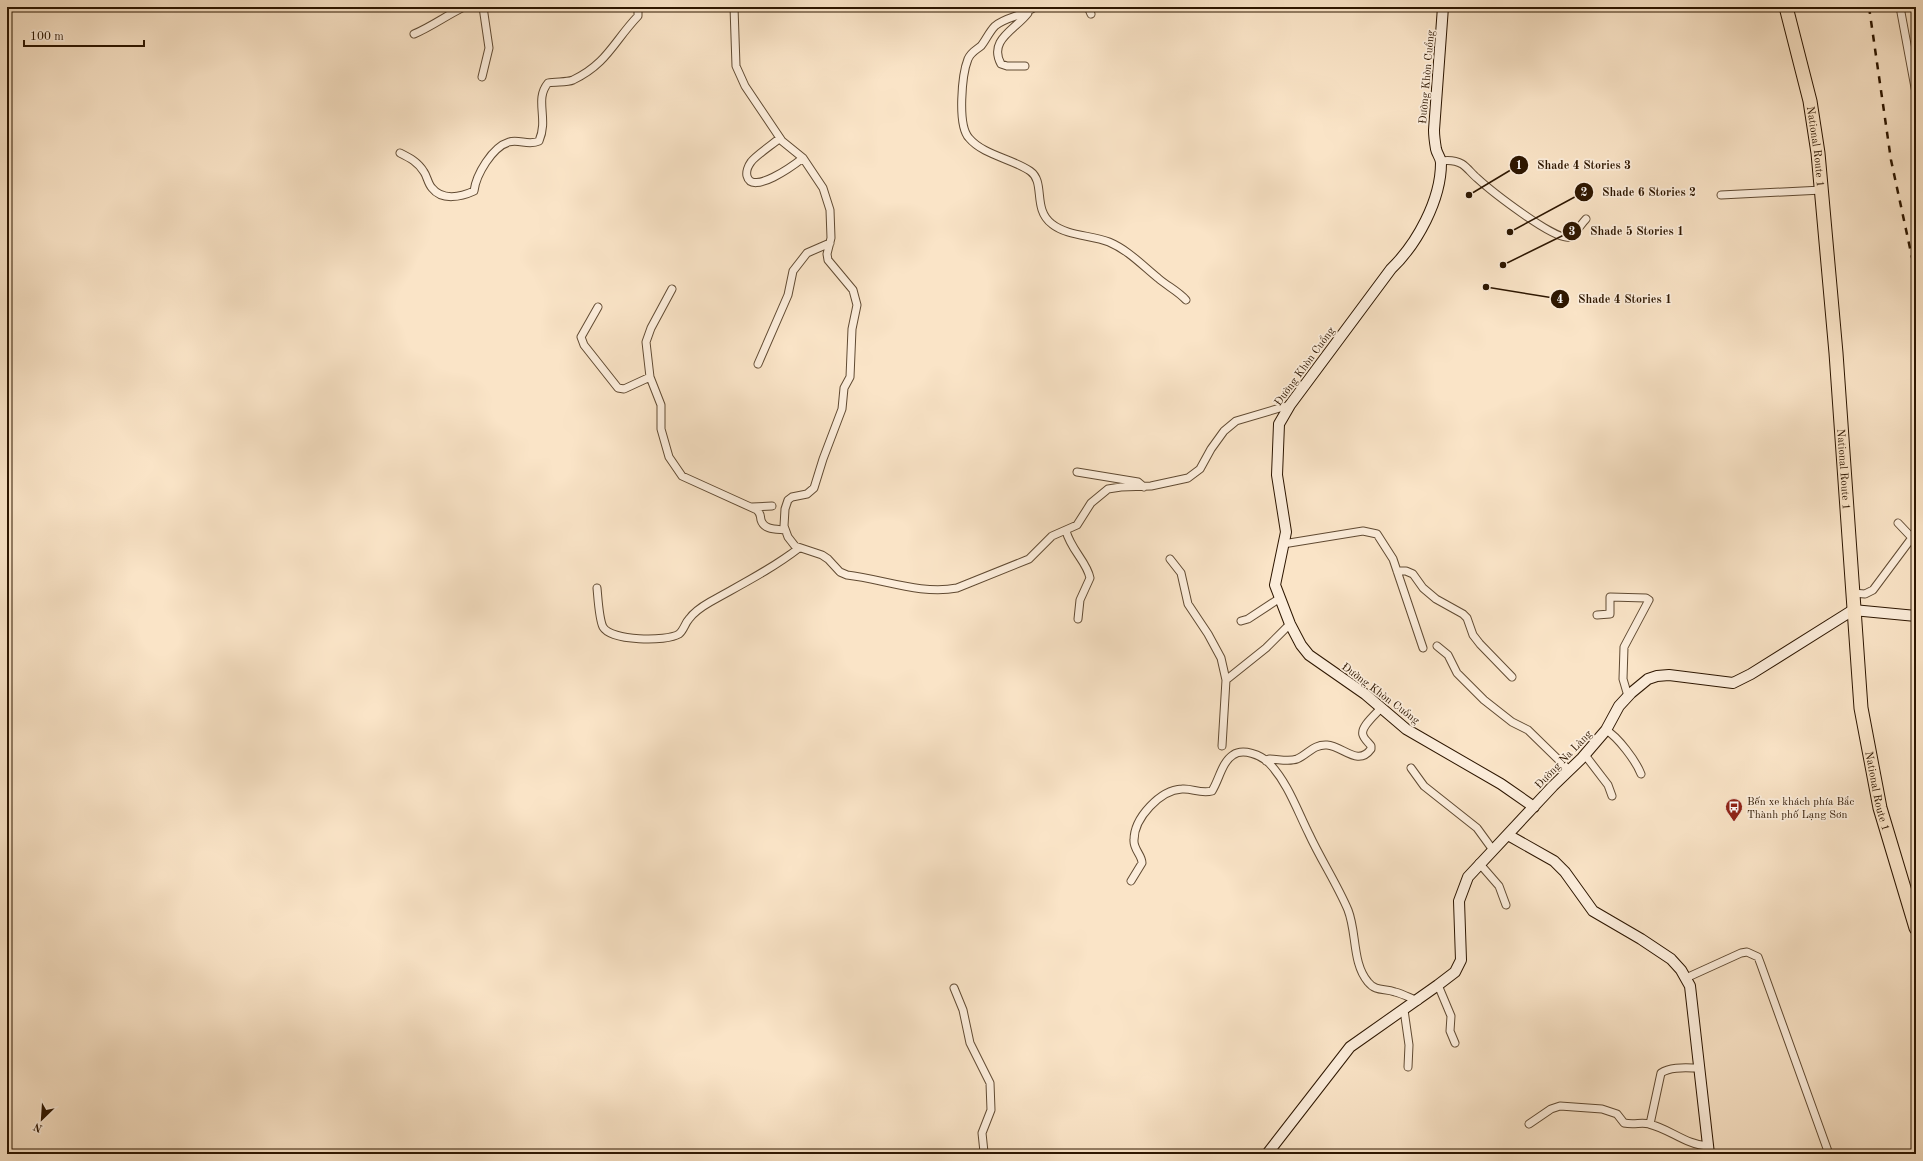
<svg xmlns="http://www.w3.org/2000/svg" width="1923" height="1161" viewBox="0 0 1923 1161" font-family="'Old Standard TT',serif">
<rect width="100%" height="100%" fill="#fae4c7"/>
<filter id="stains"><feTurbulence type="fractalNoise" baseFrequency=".005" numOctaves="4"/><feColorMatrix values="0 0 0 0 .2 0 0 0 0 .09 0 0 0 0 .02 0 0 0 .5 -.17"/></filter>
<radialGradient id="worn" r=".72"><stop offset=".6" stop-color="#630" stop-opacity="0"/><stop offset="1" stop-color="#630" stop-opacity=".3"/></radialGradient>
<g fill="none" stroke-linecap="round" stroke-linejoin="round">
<g stroke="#604a32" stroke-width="9">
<path id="street" d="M734 7 736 66 745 86 782 141 803 158 823 188 830 210 831 238 827 254 828 260 853 290 857 305 852 329 850 377 844 388 842 409 823 459 814 488 807 494 792 497 788 500 785 509 784 526 788 537 795 546 822 555 828 559 840 572 847 575C883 579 921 595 957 588L1029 559 1052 536 1077 525 1091 503 1108 489 1121 487 1151 486 1188 478 1200 469 1211 449 1224 431 1236 421 1290 405
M1035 7C1023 16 1005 17 995 26 989 32 986 40 981 46 976 50 971 52 968 59 962 74 957 125 969 138 983 155 1013 159 1030 171 1046 182 1032 209 1052 224 1067 236 1091 235 1109 242 1128 250 1142 265 1158 278 1167 286 1178 291 1186 300
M1088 7 1091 14
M1900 7 1916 93
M414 34C431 27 447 15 464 7
M1025 66H1007L1001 64C988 40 1015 30 1028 13
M482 77 489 48 483 7
M780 138C773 144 755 156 751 162 748 166 746 172 747 176 752 196 794 165 803 158
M400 153C410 158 418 162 424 172 427 176 428 184 432 188 442 201 461 197 474 191 476 175 492 147 509 142 519 139 529 146 539 141 549 118 534 100 548 83 556 81 566 83 573 80 607 64 614 41 638 16V7
M1441 161C1448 160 1455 160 1462 164 1467 167 1472 174 1477 178 1490 190 1556 242 1569 237 1575 235 1581 224 1586 219
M1721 195 1822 190
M672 289 651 328 646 342 650 377 661 405V429L669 457 682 476 757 510C761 514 760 515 761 520 764 530 776 529 785 530
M598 307 581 337 584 345 618 388 624 389 650 377
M758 364 788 295 793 271 807 253 830 243
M1077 472 1138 482 1144 487
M752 507 772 506
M1898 523 1916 542
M1066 531C1071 550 1087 562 1090 578L1080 600 1078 619
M1283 544 1363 531 1377 534 1393 559 1423 648
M1170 559 1181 573 1188 604 1208 634 1221 658 1226 680
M1397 571H1406L1413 574 1423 588 1436 599 1463 614 1467 618 1473 635 1480 644 1512 677
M597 588C598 598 599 619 603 627 611 641 666 642 679 634 684 630 685 623 689 619 694 612 703 606 710 602 740 585 772 569 799 548
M1852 593 1865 594 1873 590 1911 539
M1597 615 1610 614V597L1646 598 1649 600 1624 647 1623 679 1628 696
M1241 621 1248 619 1280 598
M1437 646 1448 655 1457 673 1484 700 1512 722 1528 730 1569 770
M1606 730C1618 737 1636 761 1641 774
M1222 746 1226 680 1266 648 1290 624
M1585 755 1608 785 1612 796
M1266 761 1269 759C1278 759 1289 762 1297 759 1308 754 1314 744 1327 745 1343 746 1358 767 1371 749V746C1369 743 1364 739 1363 735 1360 727 1376 714 1381 708
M1411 768 1424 786 1477 828 1493 850
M1479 863 1499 886 1506 905
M1131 881 1142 863C1142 855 1133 849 1134 840 1134 818 1160 790 1182 789 1192 788 1200 794 1212 791 1219 780 1222 762 1233 755 1243 748 1261 755 1269 763 1288 783 1297 810 1309 834 1321 860 1337 884 1348 910 1357 933 1352 963 1368 982 1376 992 1384 988 1395 992 1403 994 1410 998 1418 1001
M1686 978 1741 953 1747 952 1758 957 1761 965 1829 1154
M1438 985 1451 1016 1450 1031 1455 1043
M954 988 963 1010 970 1043 990 1083 991 1110 982 1133 984 1152 992 1154
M1404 1010 1409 1045 1408 1067
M1529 1124 1551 1109 1560 1106 1602 1109 1617 1114 1624 1123C1634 1125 1642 1122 1649 1124 1670 1129 1686 1145 1708 1146
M1650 1124 1661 1073C1671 1066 1688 1068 1699 1068"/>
</g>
<g stroke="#2d1600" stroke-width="12">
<path id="secondary" d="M1443 7 1434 130C1434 137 1435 143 1436 149 1437 154 1441 158 1441 163 1441 200 1417 244 1391 269L1290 405 1279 424 1277 475 1286 532 1275 585 1290 624 1301 645 1309 655 1365 694 1406 729 1501 784 1534 807
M1508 835 1554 861 1565 872 1593 911 1641 939 1671 959 1681 970 1690 986 1709 1154
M1267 1154 1350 1047 1438 985 1455 972 1461 960 1459 901 1468 877 1553 786 1582 758 1606 730 1619 706 1631 693 1648 679 1657 676 1669 675 1733 683 1751 674 1853 610 1916 616"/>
</g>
<g stroke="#2d1600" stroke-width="15">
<g id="highway">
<path id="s1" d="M1786 7 1810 101 1818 153 1836 353 1861 708 1880 808 1916 928"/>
</g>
</g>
<use href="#street" stroke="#fceddb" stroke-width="7"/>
<use href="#secondary" stroke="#fceddb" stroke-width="10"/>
<use href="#highway" stroke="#fae4c7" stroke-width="13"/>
<path stroke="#2d1600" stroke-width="2.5" stroke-dasharray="7 7" stroke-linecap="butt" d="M1869 7 1891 160 1916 276"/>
</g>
<defs>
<g id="bus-pin" transform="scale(0.9)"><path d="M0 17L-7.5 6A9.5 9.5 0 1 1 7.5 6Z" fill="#8f2418" stroke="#fceddb"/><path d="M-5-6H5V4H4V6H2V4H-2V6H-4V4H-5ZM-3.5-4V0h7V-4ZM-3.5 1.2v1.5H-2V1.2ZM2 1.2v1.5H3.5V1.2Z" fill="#fff"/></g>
</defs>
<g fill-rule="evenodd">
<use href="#bus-pin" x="1734" y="807"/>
</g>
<g text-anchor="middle" stroke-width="3.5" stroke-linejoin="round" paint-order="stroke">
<g font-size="11" fill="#2d1600" stroke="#fceddb">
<text transform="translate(1426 77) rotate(-85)" y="4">Đường Khòn Cuổng</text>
<text dy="4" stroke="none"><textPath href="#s1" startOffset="143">National Route 1</textPath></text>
<text transform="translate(1304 366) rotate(-54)" y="4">Đường Khòn Cuổng</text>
<text dy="4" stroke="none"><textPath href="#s1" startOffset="467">National Route 1</textPath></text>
<text transform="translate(1381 693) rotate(37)" y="4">Đường Khòn Cuổng</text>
<text transform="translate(1563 759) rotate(-46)" y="4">Đường Na Làng</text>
<text dy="4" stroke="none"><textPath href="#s1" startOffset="791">National Route 1</textPath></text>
</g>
<g font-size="11" fill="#2d1600" stroke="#fceddb" text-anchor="start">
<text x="1747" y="805">Bến xe khách phía Bắc<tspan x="1747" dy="13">Thành phố Lạng Sơn</tspan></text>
</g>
</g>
<path fill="none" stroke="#2d1600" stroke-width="1.5" d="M1469 195L1519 165M1510 232L1584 192M1503 265L1572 231M1486 287L1560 299"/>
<g fill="#2d1600" stroke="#fceddb" stroke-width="1.5">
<circle cx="1469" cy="195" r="4"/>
<circle cx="1510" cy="232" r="4"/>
<circle cx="1503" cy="265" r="4"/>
<circle cx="1486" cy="287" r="4"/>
<circle cx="1519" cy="165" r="10"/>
<circle cx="1584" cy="192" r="10"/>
<circle cx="1572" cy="231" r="10"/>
<circle cx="1560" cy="299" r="10"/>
</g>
<g font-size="12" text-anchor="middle" font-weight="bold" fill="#fff">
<text x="1519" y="169">1</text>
<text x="1584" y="196">2</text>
<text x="1572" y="235">3</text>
<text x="1560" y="303">4</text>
</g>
<g font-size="12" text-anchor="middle" font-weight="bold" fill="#2d1600" stroke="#fceddb" stroke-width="3.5" stroke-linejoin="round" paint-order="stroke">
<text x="1584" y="169">Shade 4 Stories 3</text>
<text x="1649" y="196">Shade 6 Stories 2</text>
<text x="1637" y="235">Shade 5 Stories 1</text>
<text x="1625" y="303">Shade 4 Stories 1</text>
</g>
<rect width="1923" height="1161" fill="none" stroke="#fae4c7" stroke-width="24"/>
<rect x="8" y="8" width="1907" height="1145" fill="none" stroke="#2d1600" stroke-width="2"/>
<rect x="12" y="12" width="1899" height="1137" fill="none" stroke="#2d1600"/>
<g transform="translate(42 1119) rotate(205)" stroke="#fceddb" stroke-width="3" paint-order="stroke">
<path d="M0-3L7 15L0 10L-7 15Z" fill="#2d1600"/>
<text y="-6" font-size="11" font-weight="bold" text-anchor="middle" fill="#2d1600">N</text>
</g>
<path d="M24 40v6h120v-6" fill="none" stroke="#2d1600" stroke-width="2"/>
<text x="30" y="40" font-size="12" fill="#2d1600" stroke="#fceddb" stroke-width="3" paint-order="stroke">100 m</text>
<rect width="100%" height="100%" filter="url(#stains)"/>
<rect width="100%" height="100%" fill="url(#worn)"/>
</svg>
